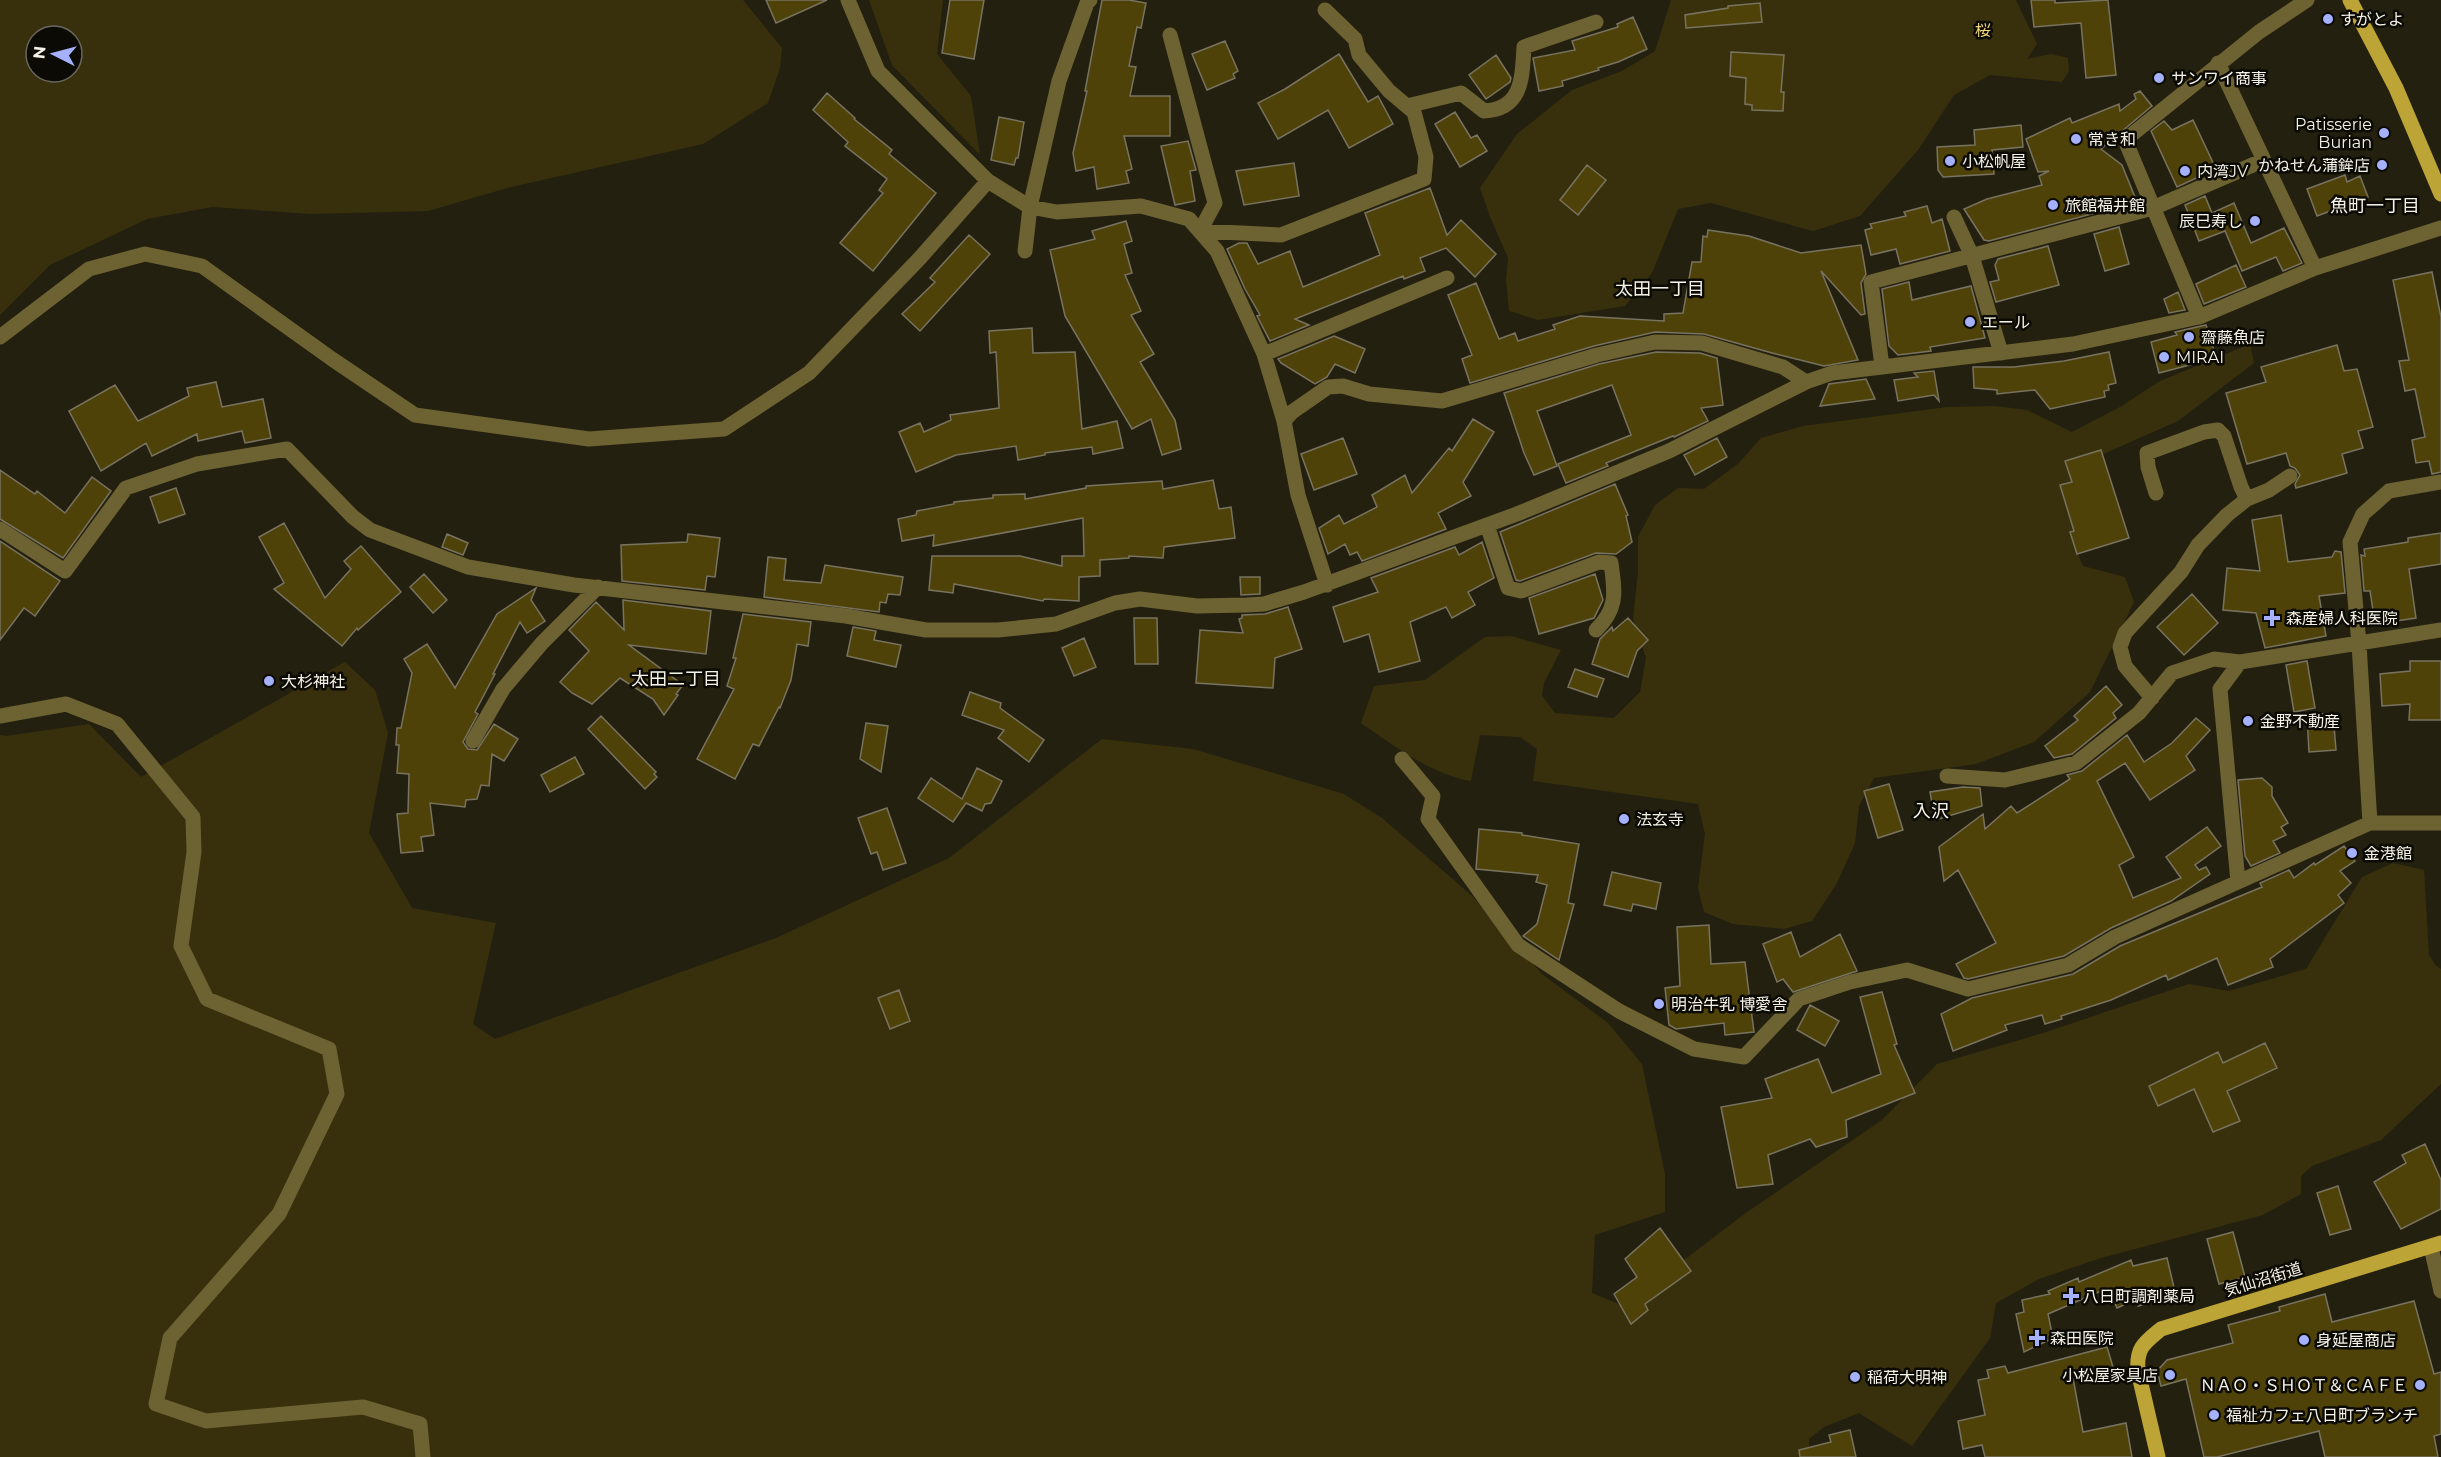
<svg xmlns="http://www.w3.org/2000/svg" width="2441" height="1457" viewBox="0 0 2441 1457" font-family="Montserrat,'Noto Sans JP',sans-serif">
<rect width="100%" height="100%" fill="#24200f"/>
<path fill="#38300d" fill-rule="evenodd" d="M0 0H743L782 48 780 68 768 103 703 144 511 187 428 211 311 214 212 207 147 219 50 265 0 315ZM36 36H72V72H36Z
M869 0H943L937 54 971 96 980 155 892 65Z
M1671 0H2016L2037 44 2027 59 2051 54 2068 58 2069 71 2062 82 1990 75 1954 95 1918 150 1860 216 1813 231 1711 203 1678 209 1652 273 1625 306 1538 320 1509 311 1506 279 1508 258 1491 219 1480 188 1517 134 1572 90 1622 71 1655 51Z
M2250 344 2254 363 2178 421 2092 459 2071 495 2075 548 2083 566 2125 577 2134 602 2090 692 2034 742 1976 764 1874 778 1859 806 1855 843 1837 883 1812 921 1784 929 1733 924 1704 912 1698 888 1705 834 1698 804 1533 781 1537 749 1520 737 1480 735 1471 781C1430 774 1395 746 1361 723L1374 686 1425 680 1485 637 1511 636 1561 650 1544 683 1542 696 1555 713 1614 718 1640 692 1646 658 1633 619 1638 572V537L1655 505 1678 488 1704 489 1739 463 1761 438 1803 426 1947 407 1995 406 2027 410 2072 432 2120 407 2160 381Z
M345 662 375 690 388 733 369 833 412 908 496 923 473 1024 495 1039 776 938 949 858 1102 739 1193 749 1344 794 1382 818 1471 895 1542 974 1608 1023 1642 1064 1665 1174V1212L1595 1235 1592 1293 1624 1306 1743 1215 1882 1120 1937 1064 2043 1033 2189 984 2229 991 2306 969 2362 877 2393 863 2424 870 2429 955 2436 966 2441 969V1084L2381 1140 2312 1166 2301 1176V1194L2263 1215 2101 1258 2039 1279 1996 1303 1990 1338 1912 1446 1859 1413 1824 1427 1809 1439V1457H0V735L6 736 89 724 141 777Z"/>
<path fill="#4f4209" stroke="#787360" stroke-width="1.5" d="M766 0H827L776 23Z
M950 0H984L974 59 942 53Z
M1102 0H1129L1146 3 1141 28 1137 27 1129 66 1136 67 1130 96H1170V136H1124L1132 169 1126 171 1129 183 1097 189 1094 167 1076 171 1073 153 1087 91H1085Z
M2031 0H2055V3L2108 0 2116 75 2086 78 2081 23 2034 27Z
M1760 3 1762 22 1686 28 1685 15 1728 8V6Z
M1633 17 1647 49 1618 62 1598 68 1599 70 1562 81 1563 86 1539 91 1533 58 1575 50 1572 41 1618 27 1617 24Z
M1225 41 1238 71 1233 74 1235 78 1207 90 1192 54Z
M1731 52 1784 55 1781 92H1784L1783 111 1752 110V105L1745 104 1746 78 1730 76Z
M1339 54 1368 102 1378 96 1393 124 1349 148 1328 110 1278 139 1258 103 1285 89Z
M1496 55 1511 78 1510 82 1486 99 1469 75Z
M2140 91 2152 106 2101 149 2122 165 2137 202 1989 241 1984 240 1964 209 1987 199 2042 185 2039 176 2049 171 2038 172 2026 139 2070 118 2072 123 2119 104 2120 111 2136 99 2134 94Z
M827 93 855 118 854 119 892 150 889 154 936 193 873 271 840 243 883 193 879 190 887 179 845 146 848 142 813 110Z
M1455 112 1471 138 1477 135 1487 151 1460 167 1435 124Z
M999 117 1024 122 1018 158H1016L1014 165 991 160Z
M2193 120 2216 169 2177 187 2151 131 2164 121 2172 130Z
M2021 125 2023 147 1992 150 1994 174 1943 177 1938 170 1937 147 1975 145 1974 130Z
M1188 141 1196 170 1190 171 1195 201 1175 205 1161 146Z
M1294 163 1299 196 1244 205 1236 171Z
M1587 165 1606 180 1578 215 1560 200Z
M2345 175 2347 182 2360 176 2368 197 2317 216 2307 189Z
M1430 188 1447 235 1461 220 1496 254 1475 277 1446 248 1420 258 1425 271 1404 279 1403 276 1295 319 1309 325 1270 341 1257 316 1260 315 1245 289 1227 249 1239 243H1247L1258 264 1290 251 1303 287 1380 255 1365 213Z
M2205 196 2212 213 2234 203 2251 243 2284 228 2302 263 2283 271 2276 257 2242 271 2225 231 2199 241 2185 205Z
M1927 206 1932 223 1942 219 1950 251 1900 264 1896 249 1871 255 1865 230 1872 228 1870 224 1906 216 1904 212Z
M1126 221 1132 241 1124 244 1132 273 1125 275 1141 311 1131 315 1154 354 1140 362 1175 420 1181 449 1162 455 1151 419 1132 429 1065 316 1050 250 1095 239 1092 231Z
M2119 227 2129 264 2105 271 2094 234Z
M1708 230 1749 236 1801 253 1861 245 1866 274 1861 283 1865 314 1861 315 1821 271 1858 360 1824 366 1772 353 1704 334 1655 332 1594 346 1470 383 1462 359 1472 355 1448 295 1476 283 1499 339 1515 333 1518 341 1555 329 1553 325 1580 316 1664 321V314L1683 313 1692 262H1701L1703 236 1707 237Z
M969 235 990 254 920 331 902 314 935 282 930 278Z
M2048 246 2059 285 1996 302 1990 282 1999 280 1995 265 1998 259Z
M2236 265 2246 287 2204 304 2196 284Z
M2432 272 2441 317V472L2432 474 2429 461 2416 463 2412 440 2425 437 2415 389 2405 391 2399 361 2409 360 2393 280Z
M1909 282 1912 300 1971 286 1985 338 1930 347 1931 351 1898 355 1889 346 1882 289Z
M2178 292 2185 310 2169 313 2164 299Z
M2206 325 2215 353 2200 357 2201 362 2159 373 2151 342 2177 335 2175 332Z
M1032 328 1033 353 1075 352 1082 429 1117 421 1123 448 1093 454 1092 447 1045 453V455L1018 460 1016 446 956 455 916 472 899 432 920 423 924 432 951 420 950 415 999 408 996 352 990 353 989 331Z
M1334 336 1365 349 1355 373 1335 364 1327 377 1315 384 1281 363 1278 359Z
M2337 345 2344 371 2357 369 2373 427 2358 431 2363 448 2342 454 2347 473 2296 488 2295 484 2300 475 2295 468 2290 466 2286 453 2247 464 2226 393 2266 382 2261 367Z
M1656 352 1700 353 1717 358 1723 405 1701 408 1708 421 1674 437 1673 436 1606 463 1608 466 1566 483 1558 464 1631 435 1612 385 1537 411 1557 466 1534 475 1524 453 1504 393 1599 364Z
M2109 352 2116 383 2108 385 2109 390 2104 391 2105 397 2050 409 2035 390 1997 394V390L1974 388 1973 367H2014L2064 361Z
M1934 371 1939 401 1934 395 1898 401 1894 380 1918 377 1914 373Z
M1866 379 1875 399 1820 406 1829 384Z
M216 382 222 407 263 399 271 438 245 443 242 431 198 441 197 434 152 456 146 443 101 471 69 411 115 385 138 421 189 396 187 388Z
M1473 419 1494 432 1463 482 1471 496 1438 513 1446 529 1362 561 1357 552 1350 555 1345 544 1328 554 1319 528 1339 515 1344 524 1377 507 1372 495 1405 475 1412 493 1449 448 1452 451Z
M1343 438 1357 474 1314 490 1301 454Z
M1717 438 1727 457 1695 475 1684 455Z
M2101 450 2129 538 2077 554 2070 532 2074 531 2060 485 2072 482 2065 461Z
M0 470 35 494 37 491 65 513 92 477 111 491 63 558 0 519Z
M1213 480 1219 509 1231 507 1235 538 1164 547 1163 558 1129 556V558L1100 560V576L1079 577V601L1044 599 1043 601 954 584 953 593 929 590 932 556H1020L1062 566V556H1084L1083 518 933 546 934 535 902 541 898 519 916 515 917 511 954 504V502L993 498V495L1025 494V499L1086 488V486L1162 481 1163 489Z
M1615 484 1628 515 1626 516 1632 542 1616 554 1596 553 1520 581 1516 580 1500 532Z
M176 488 185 514 159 523 150 497Z
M2281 515 2288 562 2332 557 2335 551 2341 552 2345 593 2319 596 2326 636 2265 648 2256 613 2223 610 2227 568 2260 571 2252 520Z
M284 523 325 598 351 569 344 561 361 546 401 592 358 630 357 628 342 646 274 589 284 583 259 537Z
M2441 533V564L2409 569 2416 618 2375 624 2370 591H2364L2361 555 2365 556 2364 549 2408 542V538Z
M447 534 468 543 463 555 442 547Z
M688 534 720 538 715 577 707 576 705 590 622 581 621 545 687 542Z
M0 541 60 581 35 616 24 608 0 640Z
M1482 542 1494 578 1468 592 1475 605 1452 618 1446 607 1410 622 1420 661 1379 672 1369 634 1344 642 1333 607 1378 592 1371 578 1455 547 1459 555Z
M768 557 786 559 784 580 821 583 825 565 903 577 900 595 888 594 886 603 880 602 879 612 764 597Z
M424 574 447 600 433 613 410 587Z
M1595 574 1603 600 1594 618 1539 634 1529 598Z
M1240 577H1260V594L1241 595Z
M536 588 531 600 545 621 527 633 520 622 493 674H495L475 712 478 714 463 742 468 749 477 750 494 724 518 739 504 761 492 754 489 786 481 785 477 799 466 800 465 807 430 803 434 835 421 837 423 851 401 853 397 814 408 813 409 774 397 773 399 745H396L397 728H401L412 673 404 659 427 644 455 688 497 614Z
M2192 594 2218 623 2184 655 2157 627Z
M623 600 711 611 706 654 629 645 683 685 676 694 678 695 664 715 653 699 620 678 592 704 572 693 560 682 589 651 569 630 596 602 624 630Z
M1288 607 1302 649 1275 658 1273 688 1196 683 1200 630 1243 633 1239 619 1242 618V615L1265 614Z
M743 614 811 622 808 646 797 644 791 680 780 708 779 707 759 746 753 744 735 779 697 759 734 689 727 686 736 658H733Z
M1134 618H1157L1158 664H1135Z
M1628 618 1648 640 1637 651 1628 677 1592 664 1600 639 1612 627 1613 631Z
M853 627 876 631 874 640 901 645 896 667 847 656Z
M1084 638 1096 667 1074 676 1062 648Z
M2307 661 2315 708 2294 712 2286 665Z
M2410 661H2441V720H2409L2410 704 2382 706 2380 674 2410 671Z
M1575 669 1604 679 1597 697 1568 687Z
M2106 686 2122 705 2113 713 2116 718 2072 754 2054 758 2045 746 2078 720 2074 716Z
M970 692 1001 703 1000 708 1044 740 1029 762 998 738 1004 730 962 715Z
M2333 713 2336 750 2309 752 2307 715Z
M601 716 656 772 654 774 657 777 645 789 588 729Z
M2196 718 2210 730 2186 756 2195 770 2150 800 2125 763 2097 781 2134 857 2119 865 2133 898 2181 878 2166 857 2207 827 2221 846 2195 865 2199 870 2206 867 2210 874 2171 901 2111 928 2064 956 1968 979 1964 978 1956 964 1996 943 1958 870 1944 881 1939 847 1983 814 1985 829 2011 806 2017 813 2070 779 2067 775 2082 771 2127 735 2144 762 2172 743Z
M866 723 888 726 881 772 860 759Z
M575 757 584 774 550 792 541 775Z
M977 768 1002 781 991 803 985 804 982 811 966 803 953 822 918 798 931 778 962 799Z
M2262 778 2272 787V796L2288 823 2281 827 2286 835 2273 841 2280 853 2251 866 2245 856 2238 780Z
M1889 784 1903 830 1878 838 1864 791Z
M1963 787 1980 788 1982 806 1935 820 1930 792Z
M887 808 906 863 883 870 877 852 871 854 858 818Z
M1479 829 1522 833V835L1579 844 1568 903 1574 904 1559 960 1523 936 1537 924 1547 885 1536 882 1538 875 1476 869Z
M2344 846 2355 861 2340 871 2351 883 2338 895 2344 903 2270 959 2273 967 2228 985 2217 958 2168 980 2166 975 2111 1000 2061 1016 2062 1019 2045 1024 2042 1015 2005 1025 2007 1030 1953 1051 1941 1014 1972 998 2073 974 2120 946 2262 887 2260 883 2289 870 2294 878 2314 863 2315 865Z
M1612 872 1661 883 1656 909 1633 904 1631 911 1604 905Z
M1709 925 1711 964 1745 962 1754 1032 1725 1035 1724 1023 1676 1029 1669 1025 1665 988 1680 986 1677 927Z
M1791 932 1800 957 1840 934 1857 971 1793 992 1783 979 1777 982 1763 944Z
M899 990 910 1021 890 1029 878 998Z
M1882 992 1897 1044 1894 1045 1915 1093 1846 1120 1847 1137 1816 1147 1810 1139 1768 1155 1773 1184 1737 1188 1721 1107 1772 1098 1765 1079 1818 1059 1832 1093 1881 1074 1860 997Z
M1810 1005 1839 1021 1825 1046 1797 1030Z
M2265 1043 2277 1068 2227 1091 2240 1121 2213 1132 2194 1089 2158 1106 2149 1086 2218 1052 2223 1063Z
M2425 1144 2441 1180V1209L2401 1229 2374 1182 2406 1163 2402 1155Z
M2338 1186 2351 1229 2330 1235 2317 1193Z
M1660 1228 1691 1271 1645 1304 1648 1310 1631 1324 1614 1294 1637 1277 1625 1259Z
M2233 1232 2245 1277 2219 1284 2207 1239Z
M2167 1258 2176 1296 2138 1306 2135 1300 2117 1308 2108 1288 2048 1314 2053 1338 2024 1352 2016 1314 2024 1312 2022 1300 2050 1294 2048 1291 2078 1278 2079 1282 2131 1260 2133 1266Z
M2325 1294 2332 1322 2414 1301 2434 1374 2441 1372V1434L2434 1436 2438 1457H2325L2319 1431 2217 1457H2204L2186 1379 2161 1386 2157 1371 2167 1360 2233 1343 2228 1325 2280 1311 2279 1307Z
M2107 1347 2113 1367 2073 1378 2083 1432 2126 1423 2132 1457H1985L1982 1445 1963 1449 1958 1421 1985 1415 1978 1380 1989 1378 1987 1370 2005 1366 2008 1373Z
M1850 1430 1856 1457H1800L1799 1450 1831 1442 1829 1435Z"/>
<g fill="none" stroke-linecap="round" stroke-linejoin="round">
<path stroke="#6d6232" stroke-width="15" d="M848 0 878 71 988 181 1030 207 1057 212 1141 206 1189 219 1217 251 1264 354 1284 421 1298 495 1327 585
M1170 35 1215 203 1200 231 1281 235 1424 179 1426 157 1414 112 1389 91 1359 55 1355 39 1325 10
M2218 63 2315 268
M1407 106 1461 93 1484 111C1523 109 1522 77 1524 47L1596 22
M1954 217 1972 256 2001 353
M1025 251 1030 207 1059 81 1087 3 1090 0
M2199 317 2125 140 2259 32 2307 0
M0 337 89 269 145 254 202 266 332 359 415 415 589 439 724 429 809 373 920 258 988 181
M1264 354 1447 278
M1882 366 1871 282 2153 208 2264 160
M1284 421 1292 412 1328 387 1343 386 1369 394 1442 401 1597 355 1655 342 1702 343 1783 367 1806 382
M2156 493 2148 467 2147 453 2204 432 2218 430 2224 436 2241 487 2247 499
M1487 525 1508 588 1521 591 1599 562 1611 563C1615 593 1618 608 1596 630
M0 529 65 571 126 488 197 464 287 449 353 517 370 530 468 567 574 585 846 616 926 630H998L1056 624 1115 603 1140 599 1197 606 1247 605 1264 604 1304 592 1517 514 1669 451 1806 382 1832 373 2073 344 2199 317 2315 268 2441 228
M2152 698 2125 666 2120 647 2125 633 2181 572 2198 545 2227 515 2247 499 2269 490 2290 476
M0 716 66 704 117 724 193 817 194 852 181 946 207 999 329 1049 337 1094 279 1214 170 1338 156 1404 206 1421 363 1407 420 1424 423 1457
M473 741 503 689 542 643 598 587
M1402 759 1433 796 1428 819 1518 945 1619 1011 1694 1049 1744 1057 1799 999 1850 982 1907 970 1968 989 2068 965 2115 937 2370 823H2441
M1947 776 2005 780 2076 763 2139 713 2172 673 2214 659 2240 662 2441 630
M2370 823 2359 644 2350 542 2363 514 2389 491 2441 482
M2238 882 2220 689 2240 662
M2431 1247 2441 1291"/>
<path stroke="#bda436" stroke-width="15" d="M2350 0 2396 88 2441 194
M2158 1457 2138 1371C2136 1348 2144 1343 2161 1329L2441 1243"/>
</g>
<g fill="#a5b1fc" stroke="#0b0a04" stroke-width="2">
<circle cx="2328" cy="19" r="6"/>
<circle cx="2159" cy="78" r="6"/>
<circle cx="2384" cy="133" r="6"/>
<circle cx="2076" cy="139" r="6"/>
<circle cx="1950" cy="161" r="6"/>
<circle cx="2382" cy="165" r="6"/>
<circle cx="2185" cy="171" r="6"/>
<circle cx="2053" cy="205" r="6"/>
<circle cx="2255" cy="221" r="6"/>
<circle cx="1970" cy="322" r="6"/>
<circle cx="2189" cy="337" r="6"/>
<circle cx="2164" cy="357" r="6"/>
<path d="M2269 609h6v6h6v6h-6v6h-6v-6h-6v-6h6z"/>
<circle cx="269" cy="681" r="6"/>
<circle cx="2248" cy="721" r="6"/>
<circle cx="1624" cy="819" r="6"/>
<circle cx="2352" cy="853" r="6"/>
<circle cx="1659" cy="1004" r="6"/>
<path d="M2068 1287h6v6h6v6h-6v6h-6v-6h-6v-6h6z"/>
<path d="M2034 1329h6v6h6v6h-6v6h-6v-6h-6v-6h6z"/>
<circle cx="2304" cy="1340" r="6"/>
<circle cx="2170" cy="1375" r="6"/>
<circle cx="1855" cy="1377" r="6"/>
<circle cx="2420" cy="1385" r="6"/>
<circle cx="2214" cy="1415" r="6"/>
</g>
<g text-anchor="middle" stroke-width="5" stroke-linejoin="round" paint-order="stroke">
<g font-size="16" fill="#f5f3e8" stroke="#0b0a04" text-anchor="start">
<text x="2340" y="25">すがとよ</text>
<text x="2171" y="84">サンワイ商事</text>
<text x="2372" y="130" text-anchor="end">Patisserie<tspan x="2372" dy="18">Burian</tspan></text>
<text x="2088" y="145">常き和</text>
<text x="1962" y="167">小松帆屋</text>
<text x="2370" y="171" text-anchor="end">かねせん蒲鉾店</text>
<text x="2197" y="177">内湾JV</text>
<text x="2065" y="211">旅館福井館</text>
<text x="2243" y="227" text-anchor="end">辰巳寿し</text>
<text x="1982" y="328">エール</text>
<text x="2201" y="343">齋藤魚店</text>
<text x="2176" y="363">MIRAI</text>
<text x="2286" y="624">森産婦人科医院</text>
<text x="281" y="687">大杉神社</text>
<text x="2260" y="727">金野不動産</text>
<text x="1636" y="825">法玄寺</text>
<text x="2364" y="859">金港館</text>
<text x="1671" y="1010">明治牛乳 博愛舎</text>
<text x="2083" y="1302">八日町調剤薬局</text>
<text x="2050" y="1344">森田医院</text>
<text x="2316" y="1346">身延屋商店</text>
<text x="2158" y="1381" text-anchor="end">小松屋家具店</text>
<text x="1867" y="1383">稲荷大明神</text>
<text x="2408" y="1391" text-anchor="end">ＮＡＯ・ＳＨＯＴ＆ＣＡＦＥ</text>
<text x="2226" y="1421">福祉カフェ八日町ブランチ</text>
</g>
<g font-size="16" fill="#efd775" stroke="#0b0a04">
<text x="1983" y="36">桜</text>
</g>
<g font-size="16" fill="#f5f3e8" stroke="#0b0a04">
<text transform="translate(2263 1279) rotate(-17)" y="6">気仙沼街道</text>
</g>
<g font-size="18" fill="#f5f3e8" stroke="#0b0a04">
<text x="2375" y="212">魚町一丁目</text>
<text x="1660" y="295">太田一丁目</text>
<text x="676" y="685">太田二丁目</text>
<text x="1931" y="817">入沢</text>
</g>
</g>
<g transform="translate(54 54) rotate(276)"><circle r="28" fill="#0b0a04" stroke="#69675f" stroke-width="1.5"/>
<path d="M0-4.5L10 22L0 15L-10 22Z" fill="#a5b1fc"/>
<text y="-9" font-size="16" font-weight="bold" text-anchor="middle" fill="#f5f3e8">N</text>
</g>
</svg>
